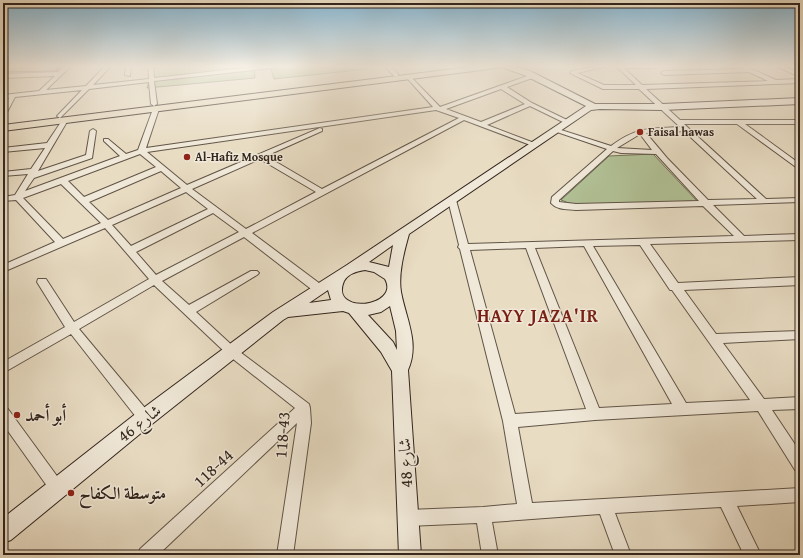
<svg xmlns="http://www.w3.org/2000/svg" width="803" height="558" viewBox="0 0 803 558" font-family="'Gentium Book Plus',Amiri,serif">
<rect width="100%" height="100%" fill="#e8dcc3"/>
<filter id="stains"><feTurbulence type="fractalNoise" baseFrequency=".005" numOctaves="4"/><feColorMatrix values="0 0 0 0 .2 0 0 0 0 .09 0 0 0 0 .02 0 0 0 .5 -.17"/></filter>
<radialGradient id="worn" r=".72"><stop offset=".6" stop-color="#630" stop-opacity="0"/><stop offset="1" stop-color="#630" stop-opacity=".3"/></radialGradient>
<path fill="#b2c196" stroke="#72745a" d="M154 66H254L255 78 147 88Z
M270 66H365L367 69 274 79Z
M653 154 697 201 574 205 561 200 609 156Z"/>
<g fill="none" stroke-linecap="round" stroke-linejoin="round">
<g stroke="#605447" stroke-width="2">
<path id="street" d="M65 66H71L46 90 86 86 105 66H111L93 85 149 79 148 66H153L154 78 260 66H275L272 68 154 81 157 104 154 106 151 104 149 82 89 89 60 118 57 116 58 115 82 90 15 97 6 114 3 116V108L9 98 3 99V95L39 91 55 76 3 78V74L58 72Z
M126 66H131L130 76 125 75Z
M385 66H391L398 74V76H394Z
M598 66H608L577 73 604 85H636L616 66H657L655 68H624L642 85 768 81 749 72 664 75 661 73 664 71 743 69 745 66 776 80 800 79V83L646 89 680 120H800V124H745L800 164V170L737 124H684L766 199 800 198V202L713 205 744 236 800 234V240L650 244 678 283 800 277V285L684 290 716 334 800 331V339L723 343 764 399 800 397V409L772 410 800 452V472L795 470 758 411 595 420 518 427 532 503 800 488V502L737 506 761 555H744L721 507 615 513 631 555H615L600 514 492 522 498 555H482L477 523 408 526 403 523 400 518 403 513 408 510 483 507 517 504 503 421 460 249 458 247 459 245 448 200 449 198H452L456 200 468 244 734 236 703 206 576 210C567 209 557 210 551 203L552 197 607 149 554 131V129H558L611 146C638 126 649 129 680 127L639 89H603L570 73 572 71ZM684 131 757 199 708 200 667 158 646 133ZM640 134 652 150 617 148ZM613 151 621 153 656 154 699 201 576 204 559 202V200ZM640 245 670 290H672L750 400 686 403 593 246ZM584 246 672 404 599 408 535 248ZM526 248 586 409 515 414 470 250Z
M776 66H783L800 73V77Z
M533 74 536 76 535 77 507 87 532 103 569 121V123H565L530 106 487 125 537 144V146H533L464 120 252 233 323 286 324 289 323 292H315L244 237 162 281 189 305 251 271H257L259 273 257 275 196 312 236 349 309 404 310 408 311 423 293 555H277L297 423 158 555H138L140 549 295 408 228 355 154 285 79 329 150 414 152 418 150 422 145 424 140 422 71 334 3 373V362L65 327 37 282 38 279H46L74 322 149 279 105 228 3 272V265L55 242 16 200 3 201V197L15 195 28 174 3 176V172L31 169 45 148 3 152V148L47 143 63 119H67L68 120 38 171 86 155 90 131 93 129 96 131 92 158 34 178 25 191 120 156 104 141V139H108L126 154 138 150 153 109 156 107 159 109 146 148 433 107 407 78V76L409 75 440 107ZM501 89 525 104 481 122 446 109ZM436 110 459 118 322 189 266 156 322 131V129L320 128 187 185 147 152ZM140 154 156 167 84 197 68 181ZM260 159 316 192 246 229 192 189ZM161 171 181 188 108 220 89 202ZM61 184 101 223 63 239 23 198ZM186 192 208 209 131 246 112 225ZM213 213 239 232 156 275 136 252Z
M3 407 8 409 62 483 64 488 62 493 57 495 52 493 3 424Z"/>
</g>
<g stroke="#33261e" stroke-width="2">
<path id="secondary" d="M498 66H510L530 71 595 104H662L800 98V104L662 110 600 109 591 110 409 234C404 252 398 274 401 292 406 319 420 343 408 370L421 555H399L392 371 381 352 349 313 343 311 288 317 283 320 152 424 11 540 3 543V518L138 412 273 312 347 265 586 106 524 75ZM393 245 389 267 369 262ZM365 270 374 272 385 279C401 307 329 316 344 281 348 274 357 271 365 270ZM328 290 331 300 309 303ZM390 306 396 331 397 350 393 342 368 315 381 312Z"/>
</g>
<g stroke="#33261e" stroke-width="2">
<path id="primary" d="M478 66H501L497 68 3 131V125Z"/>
</g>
<use href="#street" fill="#f0e8d8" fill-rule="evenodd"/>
<use href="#secondary" fill="#f0e8d8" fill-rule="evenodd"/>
<use href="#primary" fill="#e8dcc3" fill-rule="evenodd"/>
</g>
<path fill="#c49d7e" stroke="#33261e" d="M3 66H64L57 71 3 72Z"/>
<path fill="#a07f67" stroke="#33261e" d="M55 66H64L57 71Z"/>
<linearGradient id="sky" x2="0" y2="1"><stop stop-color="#87b7d3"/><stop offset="0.46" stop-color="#f5efe4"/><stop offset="1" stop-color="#f5efe4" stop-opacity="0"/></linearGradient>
<rect width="803" height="144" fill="url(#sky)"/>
<g fill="#8f2418" stroke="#f0e8d8" stroke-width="1.5">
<circle cx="640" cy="132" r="4"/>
<circle cx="187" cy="157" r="4"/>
<circle cx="17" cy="415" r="4"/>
<circle cx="71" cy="493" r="4"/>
</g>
<g text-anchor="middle" stroke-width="3" stroke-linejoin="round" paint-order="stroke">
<g font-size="12" font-weight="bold" fill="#33261e" stroke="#f0e8d8" text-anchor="start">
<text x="648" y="136">Faisal hawas</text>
<text x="195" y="161">Al-Hafiz Mosque</text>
</g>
<g font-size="17" font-weight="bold" fill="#33261e" stroke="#f0e8d8" text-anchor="start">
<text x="25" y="421">أبو أحمد</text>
<text x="79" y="499">متوسطة الكفاح</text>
</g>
<g font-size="17" fill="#33261e" stroke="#f0e8d8">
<text transform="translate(139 423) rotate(-38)" y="6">شارع 46</text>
<text transform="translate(282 435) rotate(-86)" y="6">118-43</text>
<text transform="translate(405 463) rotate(-93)" y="6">شارع 48</text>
<text transform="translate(213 468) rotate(-43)" y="6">118-44</text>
</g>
<g font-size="18" font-weight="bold" letter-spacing="1" fill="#7a1f14" stroke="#f0e8d8">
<text x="538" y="322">HAYY JAZA'IR</text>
</g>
</g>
<rect width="803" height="558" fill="none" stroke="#e8dcc3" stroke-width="16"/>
<rect x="4" y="4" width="795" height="550" fill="none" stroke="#33261e" stroke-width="2"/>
<rect x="8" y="8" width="787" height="542" fill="none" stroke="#33261e"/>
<rect width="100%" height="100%" filter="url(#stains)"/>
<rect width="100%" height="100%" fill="url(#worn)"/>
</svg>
